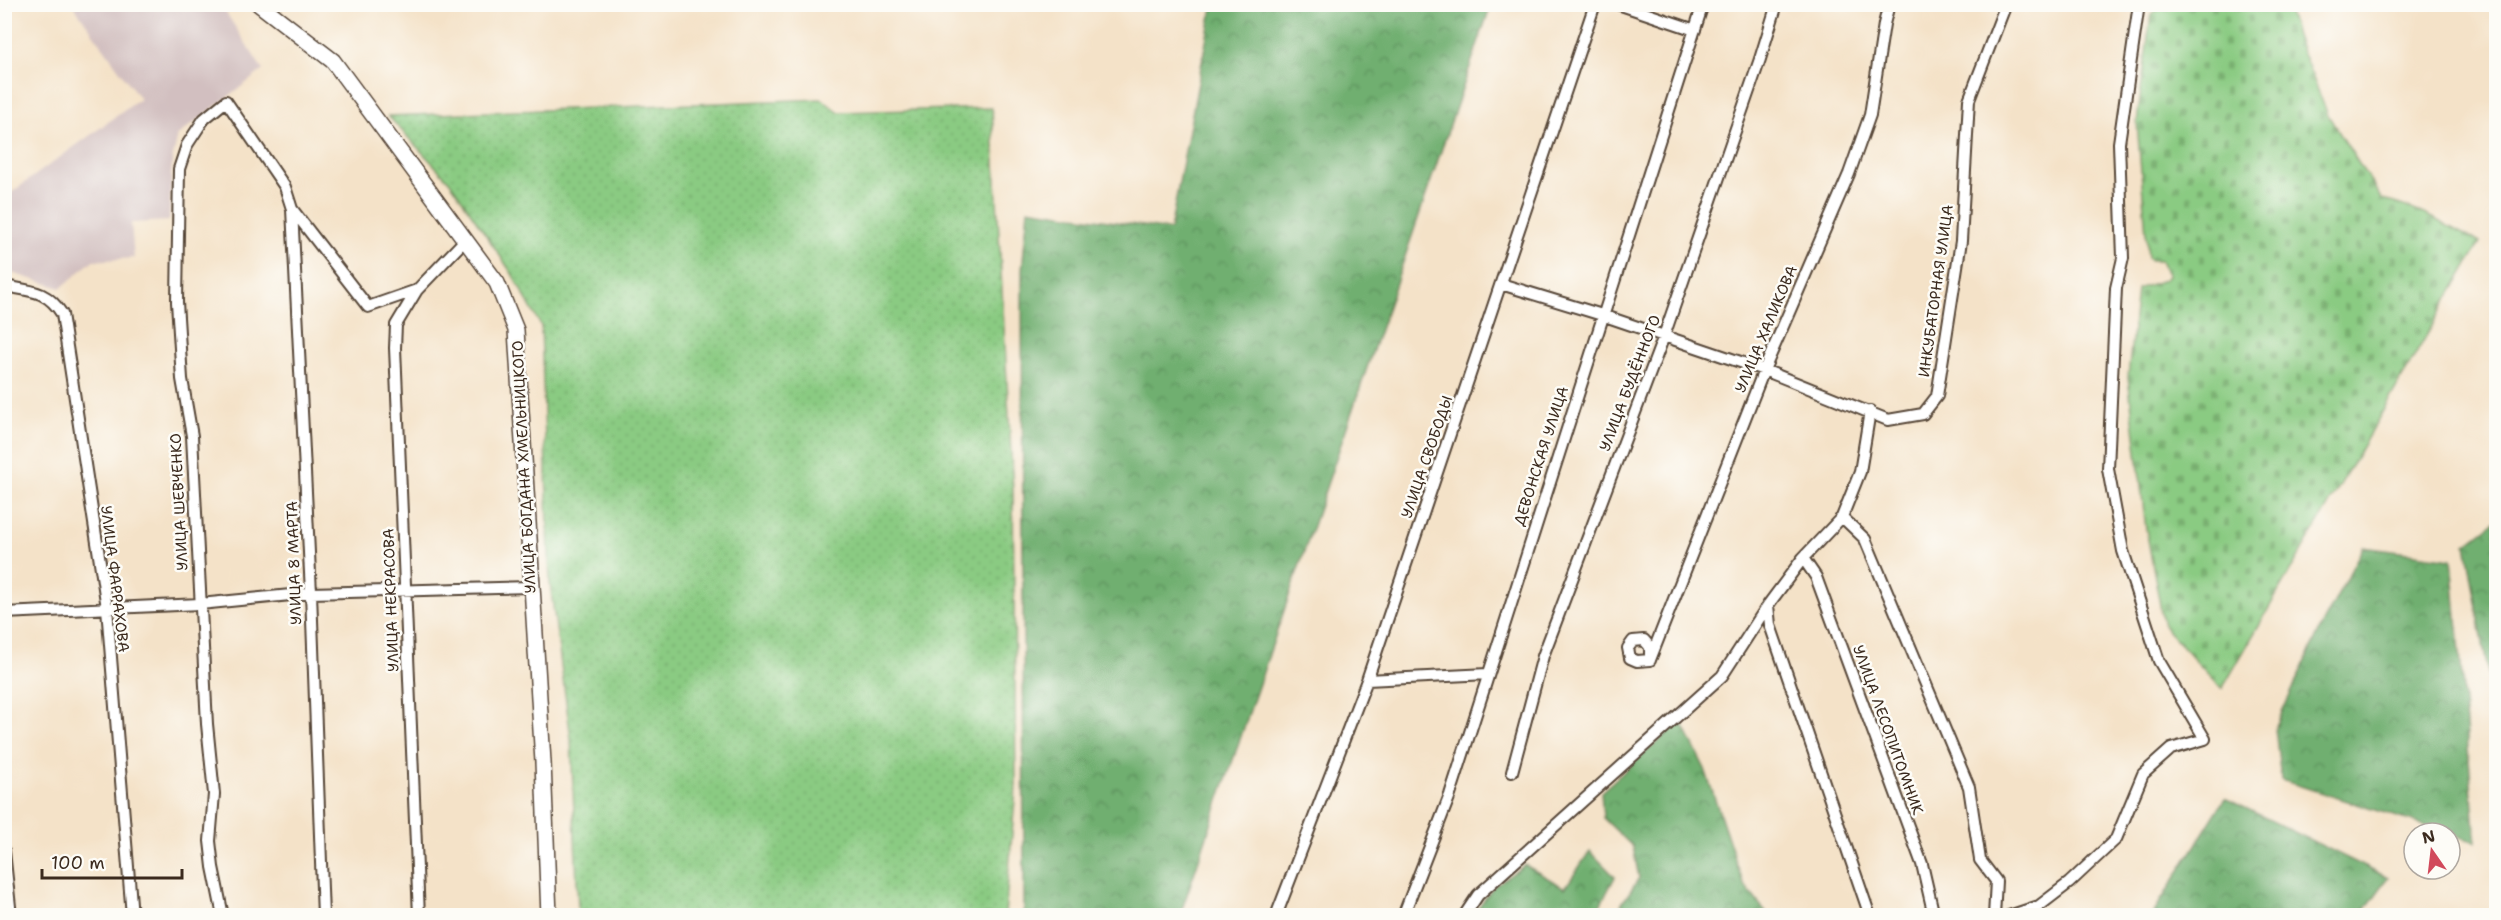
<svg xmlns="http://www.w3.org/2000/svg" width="2501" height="920" viewBox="0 0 2501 920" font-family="'Shantell Sans',sans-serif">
<defs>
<pattern id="forest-crowns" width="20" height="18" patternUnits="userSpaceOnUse" patternTransform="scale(1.5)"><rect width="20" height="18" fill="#6faf70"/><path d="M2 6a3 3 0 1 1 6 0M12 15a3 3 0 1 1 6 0" fill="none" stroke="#5c8f5b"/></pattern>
<pattern id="cemetery-stones" width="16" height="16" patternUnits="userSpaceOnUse" patternTransform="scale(1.5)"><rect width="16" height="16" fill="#8acb82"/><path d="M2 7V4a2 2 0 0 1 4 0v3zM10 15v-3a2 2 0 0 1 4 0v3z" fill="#78ae70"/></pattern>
<pattern id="garden-dots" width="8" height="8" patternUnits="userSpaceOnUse" patternTransform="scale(1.5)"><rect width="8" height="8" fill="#8acb82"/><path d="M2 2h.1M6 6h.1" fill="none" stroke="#78ae70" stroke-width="1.8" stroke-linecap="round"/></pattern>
</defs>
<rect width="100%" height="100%" fill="#fdfcf7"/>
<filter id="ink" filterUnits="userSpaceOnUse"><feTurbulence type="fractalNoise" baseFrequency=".0167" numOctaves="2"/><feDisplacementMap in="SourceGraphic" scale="12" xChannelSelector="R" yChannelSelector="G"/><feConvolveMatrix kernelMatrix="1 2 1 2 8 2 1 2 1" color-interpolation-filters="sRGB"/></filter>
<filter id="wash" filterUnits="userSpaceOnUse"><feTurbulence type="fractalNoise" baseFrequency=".008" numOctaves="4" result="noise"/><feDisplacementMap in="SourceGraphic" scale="24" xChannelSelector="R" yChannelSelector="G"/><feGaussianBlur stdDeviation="1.35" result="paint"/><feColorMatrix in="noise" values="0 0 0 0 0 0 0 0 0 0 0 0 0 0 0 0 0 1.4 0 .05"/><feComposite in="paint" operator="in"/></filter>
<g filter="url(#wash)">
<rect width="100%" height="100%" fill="#f4e2c8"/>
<path fill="#d2bfc0" d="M73 5H221L263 70 178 135 172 160 169 221 131 223 134 258 92 261 61 288 5 271 4 198 140 99Z"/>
<path fill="url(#forest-crowns)" stroke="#556c47" stroke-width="1.5" d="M1213 4 1491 5 1180 915H1024L1022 270 1028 209 1170 230Z
M2496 521V720L2466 544Z
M2363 547 2452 559 2476 842 2281 780 2275 728 2320 629Z
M1681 721 1705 769 1743 883 1768 915H1701L1686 909 1675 915H1629L1621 905 1639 878 1633 847 1603 818 1601 792Z
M2225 798 2388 878 2361 915H2152Z
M1590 851 1615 877 1595 915 1472 916 1494 886 1525 865 1565 888Z"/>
<path fill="url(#cemetery-stones)" stroke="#627a50" stroke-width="1.5" d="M2165 4 2287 5 2296 36 2328 115 2382 200C2417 207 2449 227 2480 243L2222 689 2164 627 2146 529 2128 377 2137 289 2164 280 2168 276 2161 260H2151L2148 258 2137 122 2151 14Z"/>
<path fill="url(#garden-dots)" stroke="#627a50" stroke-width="1.5" d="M822 99 838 112 992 108 1013 490 1016 788 1005 915H582L578 910 571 739 550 584 541 326 511 272 450 182 388 116Z"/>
</g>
<g filter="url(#ink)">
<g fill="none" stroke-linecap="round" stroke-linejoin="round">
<g stroke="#574638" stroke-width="14">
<path id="street" d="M1618 4 1695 30
M292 209 311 593 323 916
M1501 284 1602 315 1764 370 1888 420 1923 414 1937 396 1961 241 1969 100 2006 4
M4 286C31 291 47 290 62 314L107 608 132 916
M1842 517 1865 539 1969 787 1980 860 1996 881 1994 916
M1803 558 1816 577 1922 864 1934 916
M4 613 200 604 311 593 531 587
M1644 640 1650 647V660L1637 661 1630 658 1628 648 1633 641Z
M1650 660 1764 370 1849 174 1870 115 1884 24 1889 4
M1367 680 1488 674
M1512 772 1543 656 1664 336 1760 59 1777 4
M4 851 11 916
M223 916 213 867 210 841 214 794 207 724 192 436 182 379 177 302 179 169 187 145 204 119 226 101 285 187 292 209 368 307 417 290
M419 916 395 348 396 325 417 290 464 241
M1276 916 1367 680 1595 4
M1403 916 1450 795 1703 4
M1464 916 1478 895 1722 676 1768 605
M1870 916 1770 625 1768 605 1803 558 1842 517 1860 472 1870 411
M2009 916 2039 906 2069 883 2116 839 2143 774 2171 749 2205 739 2159 661 2123 551 2108 469 2116 288 2123 258 2119 143 2139 4"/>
</g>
<g stroke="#574638" stroke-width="18">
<path id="secondary" d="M259 4 333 61 497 283 516 330 543 762 549 916"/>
</g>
<use href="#street" stroke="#fff" stroke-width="10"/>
<use href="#secondary" stroke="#fff" stroke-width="15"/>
</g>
</g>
<g text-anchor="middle" stroke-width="5" stroke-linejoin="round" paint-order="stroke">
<g font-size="15" fill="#3b2a1e" stroke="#fdfcf7">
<text transform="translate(1936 291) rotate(-82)" y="5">ИНКУБАТОРНАЯ УЛИЦА</text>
<text transform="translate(1766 329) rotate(-67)" y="5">УЛИЦА ХАЛИКОВА</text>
<text transform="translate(1630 383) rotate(-69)" y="5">УЛИЦА БУДЁННОГО</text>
<text transform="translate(1541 456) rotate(-72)" y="5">ДЕВОНСКАЯ УЛИЦА</text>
<text transform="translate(1427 457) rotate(-71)" y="5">УЛИЦА СВОБОДЫ</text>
<text transform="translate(524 467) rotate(-93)" y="5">УЛИЦА БОГДАНА ХМЕЛЬНИЦКОГО</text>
<text transform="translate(179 502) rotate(-93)" y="5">УЛИЦА ШЕВЧЕНКО</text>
<text transform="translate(294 563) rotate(-92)" y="5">УЛИЦА 8 МАРТА</text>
<text transform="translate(115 579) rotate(83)" y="5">УЛИЦА ФАРРАХОВА</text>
<text transform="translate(391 600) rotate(-92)" y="5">УЛИЦА НЕКРАСОВА</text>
<text transform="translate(1888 730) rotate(70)" y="5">УЛИЦА ЛЕСОПИТОМНИК</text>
</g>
</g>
<rect width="2501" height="920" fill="none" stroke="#fdfcf7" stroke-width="24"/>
<g transform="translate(2432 851) rotate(346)"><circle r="28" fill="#fdfcf7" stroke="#afa8a0" stroke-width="1.5"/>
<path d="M0-4.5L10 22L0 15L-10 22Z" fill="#d1495b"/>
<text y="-9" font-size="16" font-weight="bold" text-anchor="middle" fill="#3b2a1e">N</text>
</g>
<path d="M42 869v9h140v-9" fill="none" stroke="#3b2a1e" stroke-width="3"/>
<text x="51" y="869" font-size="18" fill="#3b2a1e" stroke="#fdfcf7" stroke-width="4.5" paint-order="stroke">100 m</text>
</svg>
